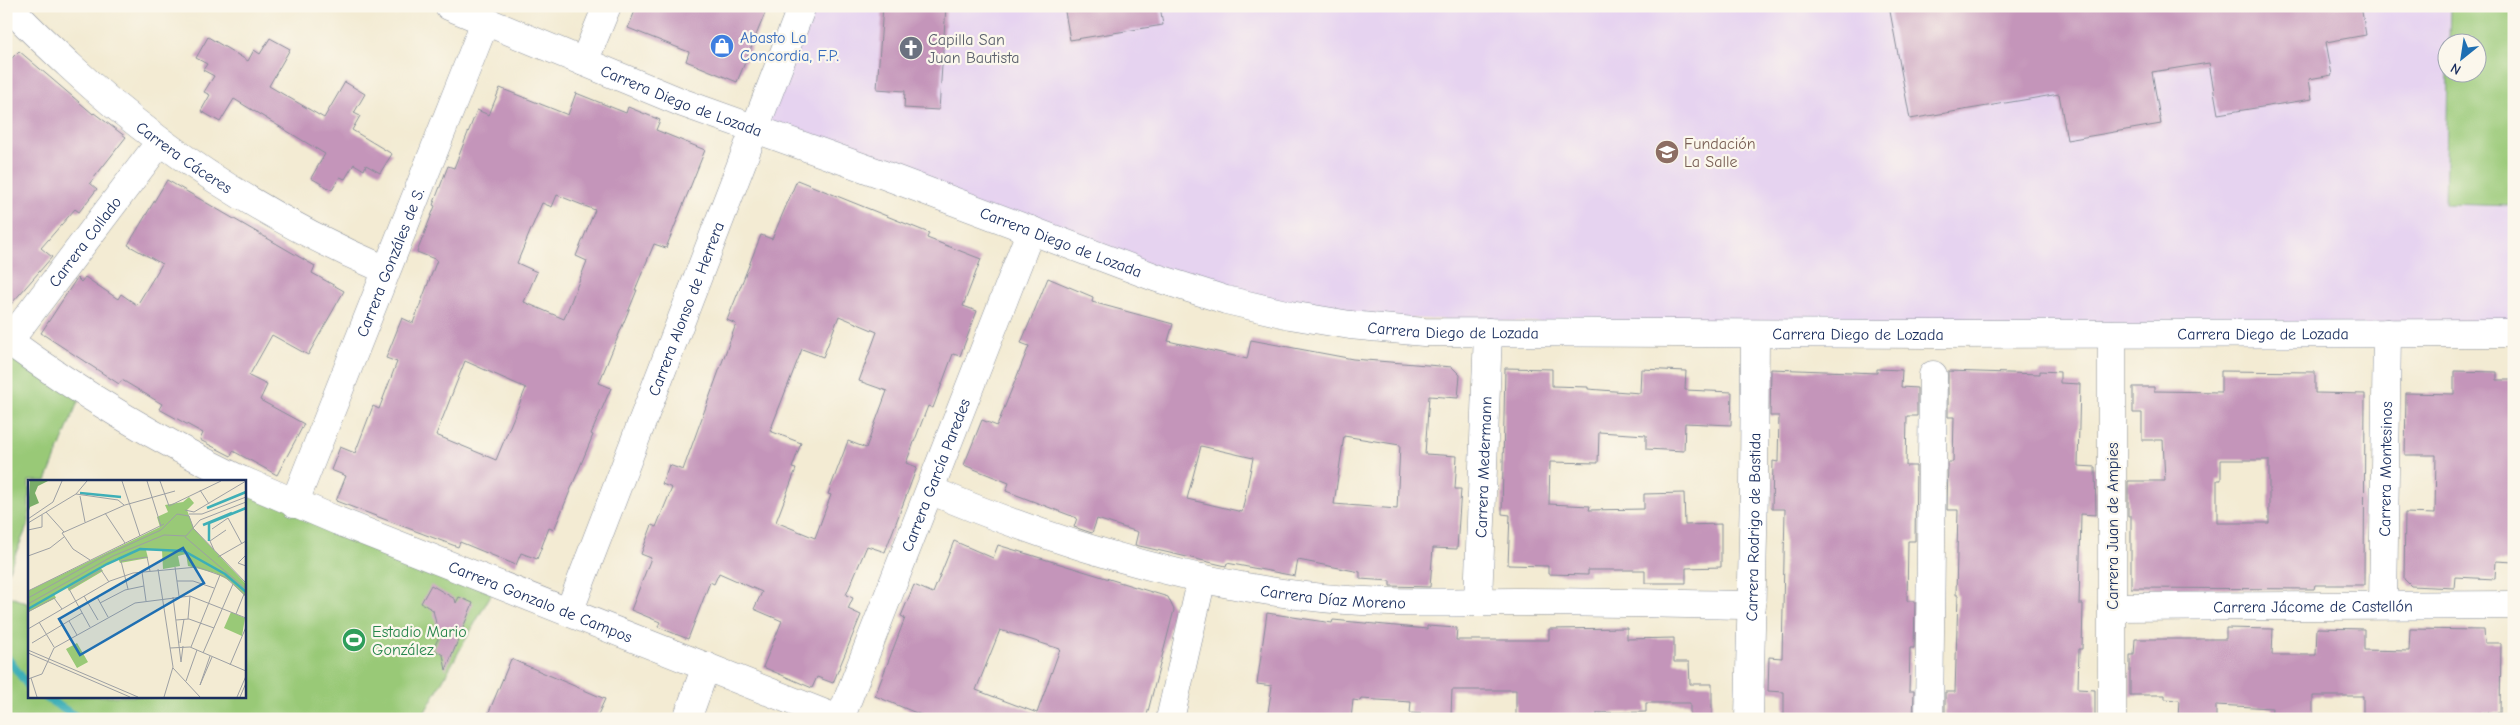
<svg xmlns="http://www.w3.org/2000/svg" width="2520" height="725" viewBox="0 0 2520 725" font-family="'Comic Neue',sans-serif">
<rect width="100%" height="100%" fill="#fbf7ec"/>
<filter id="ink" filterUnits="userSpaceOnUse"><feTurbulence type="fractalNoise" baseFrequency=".02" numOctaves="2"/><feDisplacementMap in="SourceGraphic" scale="10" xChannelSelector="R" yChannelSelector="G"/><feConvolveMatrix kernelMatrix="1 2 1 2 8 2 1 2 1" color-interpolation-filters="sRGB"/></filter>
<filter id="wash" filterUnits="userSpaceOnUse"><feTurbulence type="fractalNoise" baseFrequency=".0096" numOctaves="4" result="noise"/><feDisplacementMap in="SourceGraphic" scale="20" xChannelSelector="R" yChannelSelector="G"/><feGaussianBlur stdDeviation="1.12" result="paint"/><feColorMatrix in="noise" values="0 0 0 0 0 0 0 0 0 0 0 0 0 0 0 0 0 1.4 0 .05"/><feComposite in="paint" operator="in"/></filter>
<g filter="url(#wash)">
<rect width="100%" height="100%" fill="#f3ebd3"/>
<path fill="#e6d3f0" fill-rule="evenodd" d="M802 6H2514V333L1935 334 1290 315 755 129ZM2448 42H2478V72H2448Z"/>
<path fill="#99c977" stroke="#5a7c6a" d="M2450 6H2514V206L2445 204 2448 73 2478 72V42H2449Z
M6 339 82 392 46 481H29V522L6 577Z
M244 481 497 584 421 719H6V595L29 604V696H244Z"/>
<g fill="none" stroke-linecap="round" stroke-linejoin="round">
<path stroke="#3eafb7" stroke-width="8" d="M6 656 29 687
M43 696 80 719"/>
</g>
<g id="blocks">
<path fill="#c495ba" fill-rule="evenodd" d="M637 6H768L737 82 686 61 689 52 628 28Z
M883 6H946L939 110 904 108 905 91 877 89Z
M1064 6H1160L1163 25 1070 40Z
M1889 6H2361L2366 35 2326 42 2332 75 2309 79 2312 99 2218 114 2209 63 2152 72 2161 124 2067 140 2059 94 1910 119Z
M208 37 248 61 254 50 260 54 270 38 290 49 269 86 324 118 345 82 365 94 354 113 360 116 352 130 392 154 380 173 366 165 364 170 354 164 345 179 340 177 332 190 311 178 325 154 234 99 220 122 201 111 210 95 204 92 214 76 203 70 207 64 196 58Z
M19 51 93 114 94 113 126 137 90 183 97 189 79 212 75 209 41 248 52 257 6 310V64Z
M500 88 568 115 576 93 626 113 628 107 660 120 656 130 705 150 666 248 654 244 635 290H637L599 383 611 388 591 434 593 435 554 530 549 528 537 559 521 553 516 565 460 542 458 547 336 501 346 476 331 470 340 447 355 453 373 406 379 409 397 362 386 358 402 318 413 323 437 260 417 252 435 206 433 205 448 166 454 168 477 110 489 115ZM557 195 595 210 576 256 587 261 564 319 524 302 537 272 517 263 542 203 552 207ZM465 361 526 388 496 460 436 435Z
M167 180 315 266 312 273 344 291 308 355 272 335 249 376 267 385 260 400 304 424 277 475 233 451 231 456 200 440 203 433 159 409 162 404 122 380 119 384 41 333 77 278 81 282 85 277 118 299 121 294 137 305 162 264 128 245Z
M797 180 929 233 927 238 981 259 963 306 977 311 960 356 953 354 933 408 928 406 906 463 917 467 885 552 867 546 846 595 853 598 848 609 861 615 833 683 817 677 812 688 763 667 782 621 754 609 762 592 719 573 714 584 710 582 688 639 658 627 660 622 631 610 651 558 641 554 652 525 656 527 672 488 662 484 669 465 683 470 736 324 727 320 738 293 761 235 772 239ZM839 316 877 332 859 381 887 391 866 448 848 441 828 494 831 495 815 538 776 522 796 469 792 468 801 443 770 431 802 349 823 357Z
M1048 278 1093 297 1092 302 1173 324 1168 341 1217 352 1247 359 1251 340 1353 359 1452 367 1460 375 1458 398 1429 396 1425 454 1457 456 1455 489H1461L1457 549 1433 548 1430 587 1390 586V581L1360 579V572L1298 560 1295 576 1227 563 1226 566 1135 545 1138 532 1097 519 1092 533 1074 527 1077 518 1006 491 1009 483 964 465 982 420 997 426 1029 346 1021 343ZM1344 436 1400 445 1397 509 1334 504ZM1201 446 1253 458 1242 512 1187 499Z
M1505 368 1552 369V386L1588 387V389L1640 393 1641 369 1686 371 1685 390 1732 392 1731 425 1685 423 1684 451 1646 449V435L1599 432 1598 463 1550 462 1549 504 1590 506 1589 510 1644 509V494L1684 493 1685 525 1721 524V567L1686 568V583H1645V570H1588V575L1548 574V566L1508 565 1510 515 1502 514Z
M1771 369 1877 373V369L1902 370 1901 387 1917 388V416H1907L1906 466H1916L1915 541H1908L1907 601H1915L1914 648H1910L1909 691H1914L1913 719H1784V692L1768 691 1769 657 1782 658 1785 509H1772L1773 461 1778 462 1779 416H1770Z
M1948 371 2040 374V371L2060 372V383L2080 384 2078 466 2095 467 2096 515 2081 514 2079 604H2083L2082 649H2079L2078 689 2095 690V719H1945V692H1955L1958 595H1956L1958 510H1947L1948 462H1953L1954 417H1948Z
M2221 371 2315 372V393L2365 394 2364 585H2315L2314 589 2131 588V516H2128V481H2165L2163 440H2142V413H2133V387H2154V391L2221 392ZM2221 460H2269V523H2217V480H2221Z
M2454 371 2497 372V380H2514V562L2496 561 2495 579 2455 577 2454 588 2411 586 2404 579 2405 513 2435 514 2436 455H2405L2406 393 2454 394Z
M954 541 993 558 998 545 1168 597 1174 610 1146 719H931L875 696 905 618 901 616 914 585 933 593ZM1000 630 1060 649 1037 713 976 690Z
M431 585 455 599 456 603 459 597 473 603 446 670 443 655 433 649 439 637 433 610 421 603Z
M1267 613 1332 623 1333 620 1427 629V626L1457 628 1456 640H1549V629L1627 628V639L1674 638V662H1689L1690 684H1712V718H1690V703H1646V712L1597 713V719H1516V690H1452L1451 716 1410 713 1411 702 1361 699 1360 701 1353 700 1351 719H1267L1272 686 1257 684Z
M2226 628 2273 629 2272 655H2316L2317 628 2364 629V650L2409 651 2410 629 2484 630 2485 643H2501L2500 713H2484V719L2363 718V696H2313V719H2271L2272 708 2216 705V719H2178L2179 700 2165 699V695H2130V655H2134L2135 639H2226Z
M511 659 605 699 596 719H486Z"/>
</g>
</g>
<g filter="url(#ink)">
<use href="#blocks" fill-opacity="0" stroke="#878d98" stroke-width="1"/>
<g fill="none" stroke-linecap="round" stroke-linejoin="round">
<g stroke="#878d98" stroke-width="29">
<g id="minor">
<path id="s1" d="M9 6C27 27 49 46 69 65 163 153 268 219 386 270"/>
<path id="s2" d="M449 6 683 103 884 175 1157 278 1226 300 1290 315 1350 325 1424 332 1935 334 2514 333"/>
<path d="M584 62 607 6"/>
<path d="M6 339C81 394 160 441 243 481"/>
<path id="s3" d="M9 341 160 142"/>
<path id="s4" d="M244 481 338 521 838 719"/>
<path id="s5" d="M930 490C1050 541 1175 580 1305 596 1375 605 1446 602 1516 602 1595 602 1673 604 1752 605"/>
<path id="s6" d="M294 504 485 22"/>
<path id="s7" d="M1478 602 1488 332"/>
<path id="s8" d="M2383 605 2387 333"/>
<path id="s9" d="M2112 607 2514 605"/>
<path id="s10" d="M569 612 802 6"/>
<path d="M687 719 706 666"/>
<path id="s11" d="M840 719 1031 230"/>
<path d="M1170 719 1202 578"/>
<path id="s12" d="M1749 719 1754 489 1755 334"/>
<path d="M1929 719 1933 375"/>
<path d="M2112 719V334"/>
</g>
</g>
<use href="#minor" stroke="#fff" stroke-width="28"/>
</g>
</g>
<defs>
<g id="shop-disc" transform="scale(1.25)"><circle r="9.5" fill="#3f7fe0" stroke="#fbf7ec"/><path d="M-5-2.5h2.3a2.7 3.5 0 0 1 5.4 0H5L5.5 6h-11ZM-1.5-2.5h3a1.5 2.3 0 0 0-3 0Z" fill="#fff"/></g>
<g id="church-disc" transform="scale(1.25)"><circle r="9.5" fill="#6b7280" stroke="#fbf7ec"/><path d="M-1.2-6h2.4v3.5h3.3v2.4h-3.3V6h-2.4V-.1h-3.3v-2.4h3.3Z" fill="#fff"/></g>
<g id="school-disc" transform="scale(1.25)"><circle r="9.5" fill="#8d6e63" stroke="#fbf7ec"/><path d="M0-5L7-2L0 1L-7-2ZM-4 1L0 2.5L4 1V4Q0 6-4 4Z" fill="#fff"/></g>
<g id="stadium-disc" transform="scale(1.25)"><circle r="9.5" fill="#2e9e5b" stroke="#fbf7ec"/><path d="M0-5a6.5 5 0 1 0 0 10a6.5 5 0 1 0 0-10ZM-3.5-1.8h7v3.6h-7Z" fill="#fff"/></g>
</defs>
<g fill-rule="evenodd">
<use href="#shop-disc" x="722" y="46"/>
<use href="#church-disc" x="911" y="48"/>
<use href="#school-disc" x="1667" y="152"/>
<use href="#stadium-disc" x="354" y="640"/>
</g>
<g text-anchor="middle" stroke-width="4.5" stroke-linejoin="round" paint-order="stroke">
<g font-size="16" fill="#366cbe" stroke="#fbf7ec" text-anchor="start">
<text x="740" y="43">Abasto La<tspan x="740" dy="18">Concordia, F.P.</tspan></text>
</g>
<g font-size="16" fill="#5b616d" stroke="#fbf7ec" text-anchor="start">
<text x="928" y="45">Capilla San<tspan x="928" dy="18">Juan Bautista</tspan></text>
</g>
<g font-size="16" fill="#1b2f5e" stroke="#fbf7ec">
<text dy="6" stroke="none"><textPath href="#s2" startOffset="251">Carrera Diego de Lozada</textPath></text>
<text dy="6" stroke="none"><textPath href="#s1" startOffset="232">Carrera Cáceres</textPath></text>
<text dy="6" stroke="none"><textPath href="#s3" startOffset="125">Carrera Collado</textPath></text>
<text dy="6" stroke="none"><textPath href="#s2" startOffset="656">Carrera Diego de Lozada</textPath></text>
<text dy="6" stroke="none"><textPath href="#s6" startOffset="260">Carrera Gonzáles de S.</textPath></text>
<text dy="6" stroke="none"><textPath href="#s10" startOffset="325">Carrera Alonso de Herrera</textPath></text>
<text dy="6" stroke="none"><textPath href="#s2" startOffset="1061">Carrera Diego de Lozada</textPath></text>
<text dy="6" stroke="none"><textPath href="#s2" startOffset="1871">Carrera Diego de Lozada</textPath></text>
<text dy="6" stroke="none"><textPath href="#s2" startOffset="1466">Carrera Diego de Lozada</textPath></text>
<text dy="6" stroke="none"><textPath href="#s7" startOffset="135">Carrera Medermann</textPath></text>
<text dy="6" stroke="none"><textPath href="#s8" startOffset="136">Carrera Montesinos</textPath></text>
<text dy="6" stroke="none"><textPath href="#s11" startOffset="262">Carrera García Paredes</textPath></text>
<text dy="6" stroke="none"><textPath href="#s12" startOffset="192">Carrera Rodrigo de Bastida</textPath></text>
<text transform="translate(2112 526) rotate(-90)" y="6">Carrera Juan de Ampies</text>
<text dy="6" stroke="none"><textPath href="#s5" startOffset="419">Carrera Díaz Moreno</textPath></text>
<text dy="6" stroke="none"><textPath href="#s4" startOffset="320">Carrera Gonzalo de Campos</textPath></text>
<text dy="6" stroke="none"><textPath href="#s9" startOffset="201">Carrera Jácome de Castellón</textPath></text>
</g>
<g font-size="16" fill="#785e54" stroke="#fbf7ec" text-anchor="start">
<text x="1684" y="149">Fundación<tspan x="1684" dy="18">La Salle</tspan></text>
</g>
<g font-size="16" fill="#27864d" stroke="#fbf7ec" text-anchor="start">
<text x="372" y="637">Estadio Mario<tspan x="372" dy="18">González</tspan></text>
</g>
</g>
<g transform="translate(28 480)">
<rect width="218" height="218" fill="#f3ebd3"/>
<path d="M161 17 166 23 159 30 166 49 217 103V116L202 101 187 93 160 86 158 74 150 76 152 86 135 89 134 70H118L120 78 92 83 90 78 72 87 75 91 41 111 39 107 26 114 28 118 0 132V111L132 47 129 37 140 32 137 25 155 22ZM203 132 217 138 214 156 196 148ZM49 163 60 182 49 188 38 169Z" fill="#99c977"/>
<path d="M2 1H20L10 6 7 13 11 23 2 27 0 34Z" fill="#7aad68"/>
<path fill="none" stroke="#3eafb7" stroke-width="2.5" d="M52 13 93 17M179 28 218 12M175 45 204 33M181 61V43L218 28M0 129 79 84 112 69 156 71 197 94 218 112"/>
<path fill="none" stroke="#9da0a4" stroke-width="1" d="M94 1 112 56M119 1 133 46M132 1 141 26 193 1M172 10 181 24M48 14 90 20 96 25M52 16 57 42M157 30 166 32 218 1M18 32 36 52M77 33 97 63M161 34H174L218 17M0 39 25 22 34 1M0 43 48 14 59 1M165 48 218 103M184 49 200 38 214 64M0 50 14 47V35M157 57 218 109M186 70 182 61 198 50M218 75 210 83 218 86M0 76 22 68 36 57M190 77 218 61M62 80 45 69 34 53 97 25 147 11M147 87 151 116M130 89 145 187 136 217M114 92 118 121M149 101H165L186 108M100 109 93 81 119 77 122 91M0 111 136 44M56 116 70 140M69 117 80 137M145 117 153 182 155 166M0 118 78 75 133 50 149 34 161 36 165 47M72 123 97 110 116 106M0 124 85 76 136 55 158 56 172 40 218 22M0 132 26 118 34 129M208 134 216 114M160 139 162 116M148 140 161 139 186 148M41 141 49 155M11 142 26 167M62 147 41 109 73 90 81 102M0 149 82 101 105 93 169 87 197 97 218 116M4 163 54 133M152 163 156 139M163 167 192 95M142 168 162 167 218 191M0 170 110 217M0 173 102 217M175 173 205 104M182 176 172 205 184 177M202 185 218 147M145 188 172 217M3 198 9 217M0 199 14 194 26 168 107 123 162 116 218 138M158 201 169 170M209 217 218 196M212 217 218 203"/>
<path fill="#1f6fb2" fill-opacity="0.15" stroke="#1f6fb2" stroke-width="2.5" d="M155 68 176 103 52 175 31 139Z"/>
<rect width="218" height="218" fill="none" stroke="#1b2f5e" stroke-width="2.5"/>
</g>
<rect width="2520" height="725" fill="none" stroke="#fbf7ec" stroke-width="25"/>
<g transform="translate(2462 58) rotate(210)"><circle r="24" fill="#fbf7ec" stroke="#a1a7b3"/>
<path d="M0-4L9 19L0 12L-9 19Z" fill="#1f6fb2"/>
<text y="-8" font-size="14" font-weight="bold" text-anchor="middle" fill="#1b2f5e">N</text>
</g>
</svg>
